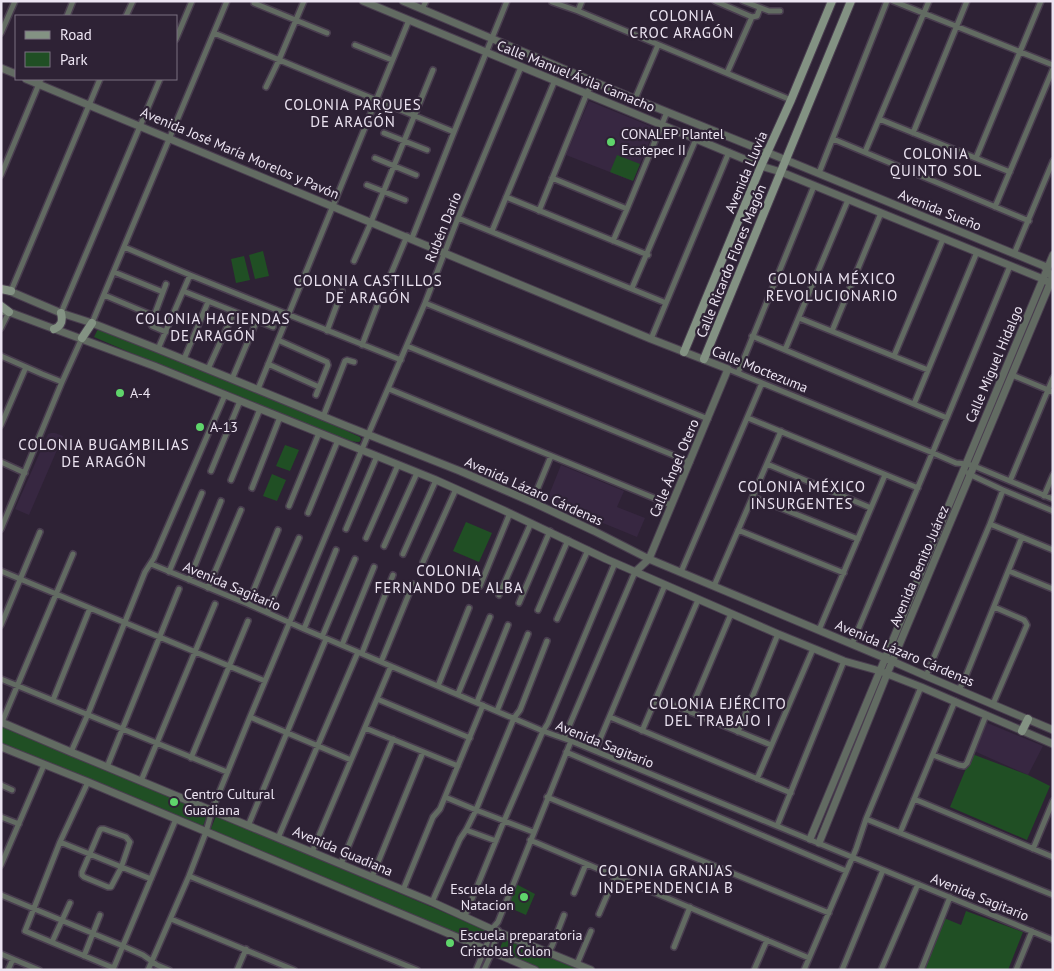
<svg xmlns="http://www.w3.org/2000/svg" width="1054" height="971" viewBox="0 0 1054 971" font-family="'PT Sans',sans-serif">
<rect width="100%" height="100%" fill="#2e2235"/>
<path fill="#372741" d="M589 101 655 128 633 181 566 155Z
M51 433H55L63 436 29 515 15 509 48 434Z
M561 465 624 491 617 507 645 518 637 537 547 500Z
M985 722 1043 746 1028 775 974 751Z"/>
<path fill="#204f24" d="M617 155 640 164 633 181 610 172Z
M263 251 269 276 255 279 249 255Z
M244 256 250 280 236 283 231 259Z
M98 329 254 391 338 426 351 433 360 437 361 440 359 442C350 442 341 437 332 435L180 374 94 337Z
M285 445 299 450 290 471 276 466Z
M272 474 286 480 277 501 263 496Z
M466 522 492 533 479 562 453 551Z
M1 726 208 812 203 826 1 746Z
M972 754 1028 775 1050 786 1027 840 950 807Z
M216 816 486 930 479 944 210 831Z
M516 884 535 894 526 915 508 907Z
M966 911 1023 932 1008 970H926L923 968 944 918 961 925Z
M504 938 580 970H542L499 951Z"/>
<g fill="none" stroke-linecap="round" stroke-linejoin="round">
<g stroke="#493d4f" stroke-width="8">
<path id="minor" d="M715 1 752 17
M743 1 769 11H780
M893 1 1053 65
M552 2 578 11 791 100
M254 3 327 33
M422 9 426 1
M578 11 582 1
M67 16 73 1
M126 16 133 1
M752 17 757 16 760 8
M1 33 15 1
M214 33 454 132
M176 39 192 1
M355 45 392 60
M727 73 752 17
M266 87 279 60 304 1
M635 99 658 45
M879 119 1010 172
M384 133 427 150
M913 133 967 1
M833 139 1029 221
M865 152 929 1
M375 158 416 175
M976 158 1041 1
M819 173 887 1
M1 175 41 79
M552 178 627 209
M367 185 405 200
M506 197 648 255
M995 207 1053 69
M539 211 587 93 593 82
M458 218 666 303
M492 231 555 80
M412 238 454 132 507 1
M613 241 627 209 667 112
M124 247 190 275 401 360
M1014 254 1053 161
M354 261 369 227 433 70
M114 272 163 292
M388 281 407 236
M166 284 151 324 152 326 166 332
M632 288 696 139
M11 291 100 79
M183 291 273 327
M104 295 154 316
M425 303 708 419
M61 313 160 79
M799 318 928 370
M92 323 227 1
M1 328 9 312
M327 331 342 291
M832 331 881 213
M752 336 947 418
M651 339 729 152
M278 340 327 362 328 365 316 395
M362 345 377 306
M407 346 690 462
M158 349 190 275
M785 350 848 200
M1 356 42 374 62 382
M894 356 943 239
M184 359 208 302
M268 364 319 387
M208 369 234 312
M728 369 933 453 956 463 967 464 974 466 1053 499
M738 373 814 186
M1012 375 1053 392
M232 379 257 320
M258 389 409 20
M389 389 671 505
M914 404 977 252
M323 417 345 361 347 360 354 362
M748 418 918 488
M1 425 26 367
M1 462 25 473
M767 464 871 508
M211 471 240 401
M968 473 971 475 1003 490 1053 511
M231 480 260 409
M1010 481 1053 378
M252 488 280 417
M1044 496 1053 475
M753 497 858 539
M532 502 551 456
M289 506 319 433
M308 513 338 440
M990 524 1053 550
M1 529 62 382 82 338
M346 529 377 456
M738 530 844 573
M366 538 398 465
M384 546 417 473
M403 554 436 480
M423 562 456 489
M151 564 248 604 304 629 543 731 571 741 1053 940
M1 571 265 681
M1009 571 1053 589
M169 572 202 493
M681 572 762 383
M189 580 221 501
M480 586 510 513
M714 586 781 431
M208 588 241 510
M499 595 531 523
M519 603 550 531
M248 604 278 530
M538 610 568 540
M267 612 299 538
M557 619 588 550
M1 625 40 532
M304 629 336 550
M819 630 885 475
M322 637 355 559
M852 644 947 418 1010 266
M342 645 374 567
M362 653 393 575
M381 662 413 584
M926 676 990 524 1003 490
M1 679 227 772
M438 686 469 608
M959 689 963 683 1022 537
M458 694 490 617
M656 698 771 745
M377 699 470 738
M53 700 90 608
M477 702 508 625
M993 704 1027 625 1026 623 1024 620 994 607
M497 711 528 634
M690 711 731 614
M250 717 351 760
M610 717 791 793
M2 722 73 554
M365 728 458 766
M642 731 698 600
M738 732 778 634
M564 738 635 572
M595 751 665 585
M71 752 88 714 145 572 154 558 225 395
M566 752 846 871
M933 755 959 765 964 766 967 763 986 715
M191 758 248 621
M107 767 179 589
M757 779 813 649
M141 781 215 604
M88 782 60 842 25 931 111 967H114L176 819
M1 785 12 790
M445 797 476 810 533 832
M547 797 829 913
M914 799 1053 857
M1 817 19 824
M866 819 1053 895
M248 826 326 639
M777 826 844 661
M101 829H104L126 837 130 842 121 868 111 887H108L84 877 82 875V872L100 830Z
M466 830 496 841
M900 833 955 701
M278 838 358 652
M530 840 809 958
M60 842 151 879
M1033 849 1053 801
M312 852 391 666
M341 864 393 739
M1 865 44 765
M189 876 417 970
M372 877 423 752
M403 890 433 817 440 809 483 705
M574 893 586 864
M1 895 123 946 143 955 157 965 169 970
M432 902 460 839 466 830 476 810 514 718 520 710 547 641
M599 914 615 877
M465 916 504 821 543 731 548 723 615 563
M171 919 294 970
M52 942 70 903
M674 947 690 907
M548 952 552 946 564 915
M1 954 39 970
M84 956 100 915
M577 964 591 931
M8 970 13 959
M148 970 189 876 206 832 212 810 250 717 368 435 425 303 458 218 521 67
M237 970 246 949
M476 970 485 949 492 929 498 922 571 741
M484 970 492 952 498 930
M754 970 767 940
M804 970 856 849 866 819 921 687
M842 970 883 870
M881 970 918 884
M921 970 950 897
M1016 970 1032 931"/>
</g>
<g stroke="#493d4f" stroke-width="9">
<path id="tertiary" d="M363 1 761 166 781 172 1043 279 1053 285
M403 1 635 99 786 160 1044 266 1052 277
M1 68 16 74
M26 79 651 339 728 369 649 559 635 572
M7 290 61 313 92 323 158 349 232 379 344 425 460 471 532 502 594 531 649 559 885 658 926 676 1053 730
M1 311 9 312 154 366 436 480 503 510 606 559 778 634 844 661 880 671 921 687 1053 744
M1 722 71 752 432 902 498 932 591 970
M1 747 88 782 535 970
M810 839 1053 255
M819 843 887 674 1051 281"/>
</g>
<g stroke="#493d4f" stroke-width="10">
<path id="secondary" d="M1 289 11 291
M1 306 9 312
M54 329C62 326 63 321 61 313
M82 338 92 323
M684 352 761 166 791 100 832 1
M704 359 851 1
M1022 731 1028 719"/>
</g>
<use href="#minor" stroke="#626b62" stroke-width="5"/>
<use href="#tertiary" stroke="#626b62" stroke-width="7"/>
<use href="#secondary" stroke="#839283" stroke-width="8"/>
</g>
<g fill="#5fd56b" stroke="#2e2235" stroke-width="2">
<circle cx="611" cy="142" r="5"/>
<circle cx="120" cy="393" r="5"/>
<circle cx="200" cy="427" r="5"/>
<circle cx="174" cy="802" r="5"/>
<circle cx="524" cy="897" r="5"/>
<circle cx="450" cy="943" r="5"/>
</g>
<g text-anchor="middle" stroke-width="4.5" stroke-linejoin="round" paint-order="stroke">
<g font-size="14" fill="#ece4f2" stroke="#2e2235">
<text transform="translate(576 76) rotate(22)" y="5">Calle Manuel Ávila Camacho</text>
<text transform="translate(240 153) rotate(23)" y="5">Avenida José María Morelos y Pavón</text>
<text transform="translate(746 172) rotate(-67)" y="5">Avenida Lluvia</text>
<text transform="translate(940 210) rotate(22)" y="5">Avenida Sueño</text>
<text transform="translate(443 227) rotate(-68)" y="5">Rubén Darío</text>
<text transform="translate(731 261) rotate(-68)" y="5">Calle Ricardo Flores Magón</text>
<text transform="translate(994 364) rotate(-67)" y="5">Calle Miguel Hidalgo</text>
<text transform="translate(760 369) rotate(22)" y="5">Calle Moctezuma</text>
<text transform="translate(674 468) rotate(-67)" y="5">Calle Ángel Otero</text>
<text transform="translate(534 491) rotate(24)" y="5">Avenida Lázaro Cárdenas</text>
<text transform="translate(919 566) rotate(-67)" y="5">Avenida Benito Juárez</text>
<text transform="translate(232 586) rotate(23)" y="5">Avenida Sagitario</text>
<text transform="translate(905 653) rotate(23)" y="5">Avenida Lázaro Cárdenas</text>
<text transform="translate(605 744) rotate(22)" y="5">Avenida Sagitario</text>
<text transform="translate(343 851) rotate(23)" y="5">Avenida Guadiana</text>
<text transform="translate(980 897) rotate(22)" y="5">Avenida Sagitario</text>
</g>
<g font-size="14" fill="#ece4f2" stroke="#2e2235" text-anchor="start">
<text x="621" y="139">CONALEP Plantel<tspan x="621" dy="16">Ecatepec II</tspan></text>
<text x="130" y="398">A-4</text>
<text x="210" y="432">A-13</text>
<text x="184" y="799">Centro Cultural<tspan x="184" dy="16">Guadiana</tspan></text>
<text x="514" y="894" text-anchor="end">Escuela de<tspan x="514" dy="16">Natacion</tspan></text>
<text x="460" y="940">Escuela preparatoria<tspan x="460" dy="16">Cristobal Colon</tspan></text>
</g>
<g font-size="15" letter-spacing="1" fill="#ece4f2" stroke="#2e2235">
<text x="682" y="21">COLONIA<tspan x="682" dy="17">CROC ARAGÓN</tspan></text>
<text x="353" y="110">COLONIA PARQUES<tspan x="353" dy="17">DE ARAGÓN</tspan></text>
<text x="936" y="159">COLONIA<tspan x="936" dy="17">QUINTO SOL</tspan></text>
<text x="832" y="284">COLONIA MÉXICO<tspan x="832" dy="17">REVOLUCIONARIO</tspan></text>
<text x="368" y="286">COLONIA CASTILLOS<tspan x="368" dy="17">DE ARAGÓN</tspan></text>
<text x="213" y="324">COLONIA HACIENDAS<tspan x="213" dy="17">DE ARAGÓN</tspan></text>
<text x="104" y="450">COLONIA BUGAMBILIAS<tspan x="104" dy="17">DE ARAGÓN</tspan></text>
<text x="802" y="492">COLONIA MÉXICO<tspan x="802" dy="17">INSURGENTES</tspan></text>
<text x="449" y="576">COLONIA<tspan x="449" dy="17">FERNANDO DE ALBA</tspan></text>
<text x="718" y="709">COLONIA EJÉRCITO<tspan x="718" dy="17">DEL TRABAJO I</tspan></text>
<text x="666" y="876">COLONIA GRANJAS<tspan x="666" dy="17">INDEPENDENCIA B</tspan></text>
</g>
</g>
<rect width="1054" height="971" fill="none" stroke="#ece4f2" stroke-width="5"/>
<rect x="15" y="15" width="162" height="65" fill="#2e2235" stroke="#7a7081"/>
<rect x="25" y="31" width="25" height="8" fill="#839283" stroke="#7a7081"/>
<text x="60" y="40" font-size="15" fill="#ece4f2">Road</text>
<rect x="25" y="52" width="25" height="15" fill="#204f24" stroke="#7a7081"/>
<text x="60" y="65" font-size="15" fill="#ece4f2">Park</text>
</svg>
